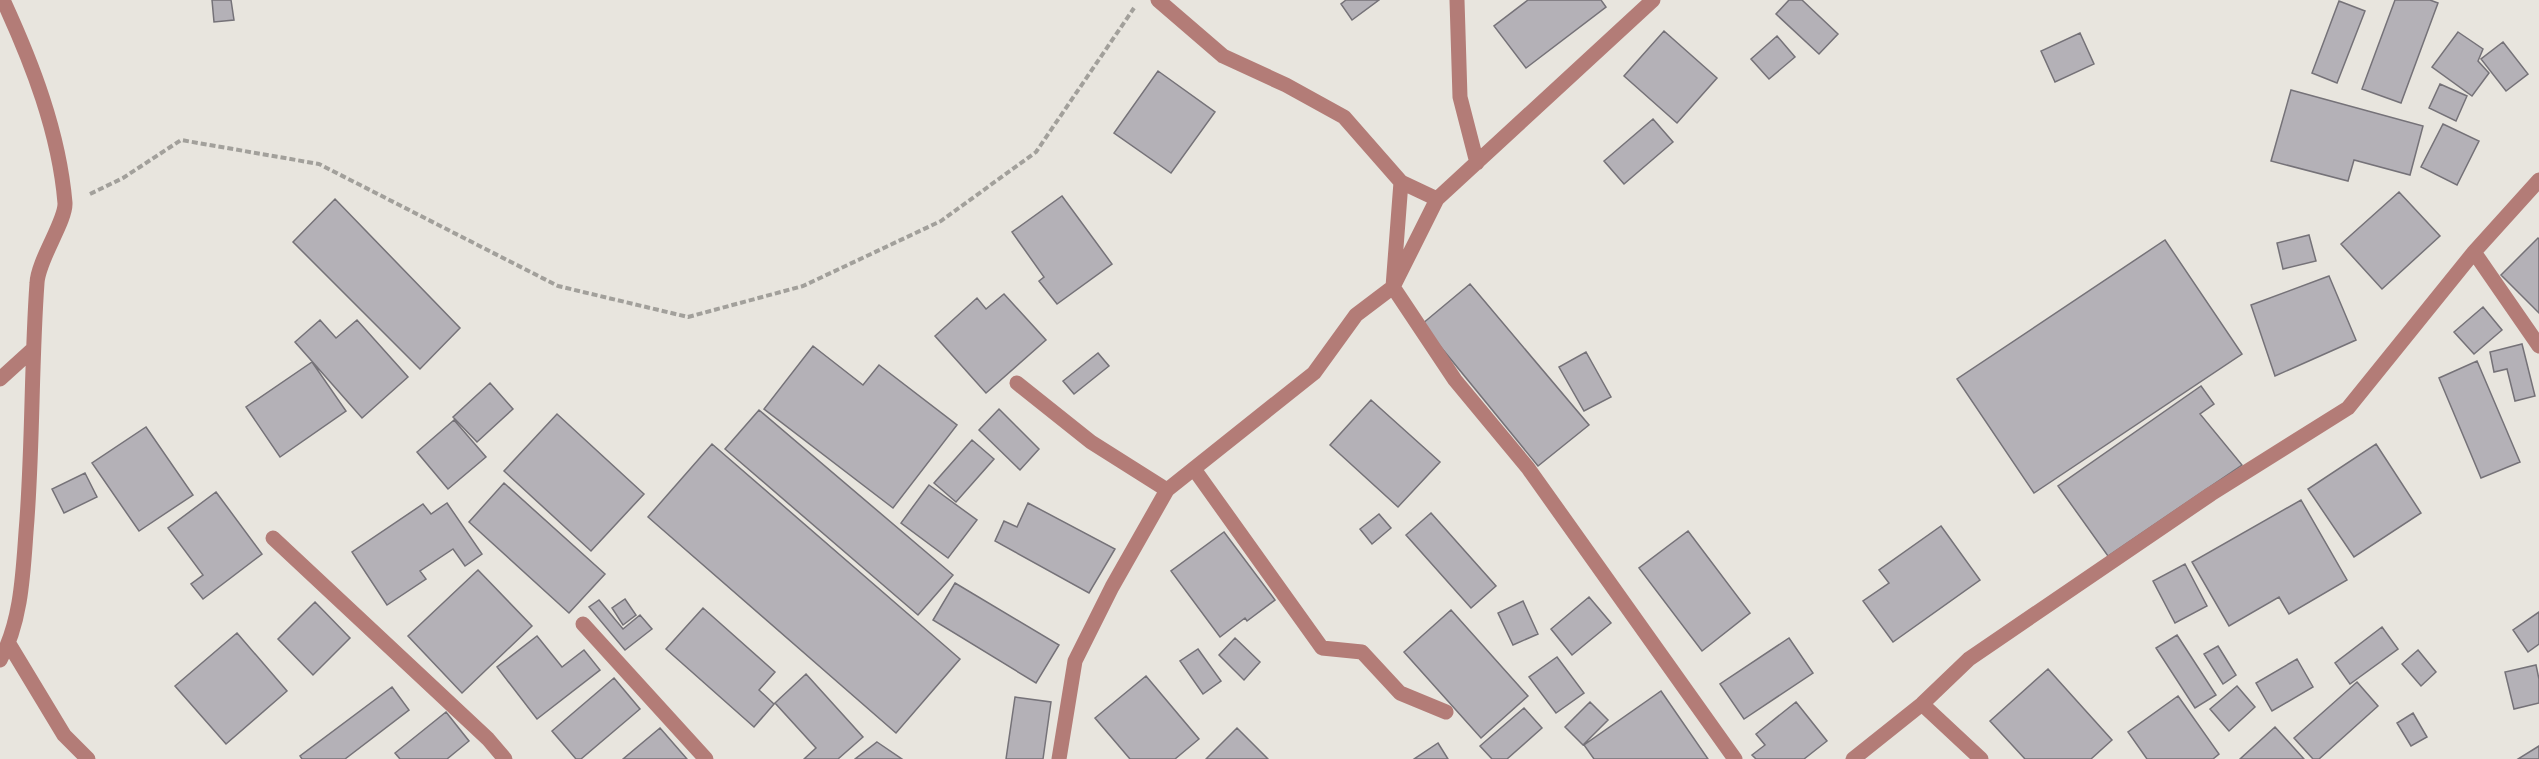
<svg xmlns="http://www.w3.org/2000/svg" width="2539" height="759" viewBox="0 0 2539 759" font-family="'Alegreya Sans',sans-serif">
<rect width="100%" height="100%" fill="#e8e5de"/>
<path fill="#b4b1b7" stroke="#757278" stroke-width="1.5" d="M212 0H231L234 20 214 22Z
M1346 0H1379L1352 20 1341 4Z
M1528 0H1601L1606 7 1526 68 1494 26Z
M1789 0H1802L1838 34 1819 54 1776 14Z
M2395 0H2430L2438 3 2401 103 2362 89Z
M2339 1 2365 11 2337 83 2312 73Z
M1664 31 1717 78 1677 123 1624 76Z
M2458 32 2483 49 2478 61 2489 73 2472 96 2432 67Z
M2080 33 2094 64 2055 82 2041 51Z
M1777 36 1795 57 1769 79 1751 59Z
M2503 42 2528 74 2506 91 2481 59Z
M1158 71 1215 112 1171 173 1114 133Z
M2440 84 2467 96 2456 121 2429 108Z
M2291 90 2423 126 2410 175 2354 160 2348 181 2271 161Z
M1653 119 1673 142 1624 184 1604 161Z
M2443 124 2479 141 2457 185 2421 167Z
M2399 192 2440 236 2382 289 2341 244Z
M1062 196 1112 264 1057 304 1039 281 1044 277 1012 232Z
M335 199 460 328 420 369 293 242Z
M2309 235 2316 261 2283 269 2277 243Z
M2538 238 2539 239V313L2501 275Z
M2165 240 2242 354 2034 493 1957 379Z
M2329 276 2356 340 2275 376 2251 305Z
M1470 284 1589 425 1538 466 1422 324Z
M1004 294 1046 340 986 393 935 336 977 298 986 309Z
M2483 307 2502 330 2474 354 2454 332Z
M320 320 336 338 357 320 408 377 362 418 295 342Z
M2522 344 2535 396 2515 401 2507 369 2494 372 2490 352Z
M813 346 863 385 879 365 957 425 893 508 764 409Z
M1586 352 1611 397 1584 411 1559 367Z
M1098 353 1109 366 1074 394 1063 381Z
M2477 361 2520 462 2481 478 2439 378Z
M312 362 346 411 280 457 246 407Z
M490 383 513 409 477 442 453 417Z
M2201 386 2214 404 2200 414 2242 465 2108 556 2058 486Z
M1371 400 1440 462 1398 507 1330 445Z
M999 409 1039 449 1020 470 979 430Z
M759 410 953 575 918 615 725 449Z
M557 414 644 494 591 551 504 471Z
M454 420 486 457 448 489 417 452Z
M146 427 193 495 139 531 92 463Z
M972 440 994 459 956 502 934 483Z
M712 444 960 659 896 733 648 517Z
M2376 444 2421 513 2354 557 2308 489Z
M85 473 97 497 64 513 52 489Z
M504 483 605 574 569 613 469 522Z
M929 485 977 520 948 558 901 523Z
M216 492 262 554 203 599 191 584 203 575 168 528Z
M2301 500 2347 580 2289 614 2279 597 2229 626 2192 562Z
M447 503 482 554 465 566 453 549 420 571 426 579 387 605 352 552 423 504 431 514Z
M1028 503 1115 549 1089 593 995 541 1004 521 1017 527Z
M1431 513 1496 586 1471 608 1406 535Z
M1379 514 1391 528 1372 544 1360 529Z
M1941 526 1980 580 1893 642 1863 601 1889 583 1879 570Z
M1688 531 1750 613 1702 651 1639 568Z
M1224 532 1275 600 1247 621 1245 618 1220 637 1171 571Z
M2185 564 2207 606 2175 623 2153 581Z
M478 570 532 626 462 693 408 636Z
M955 583 1059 645 1036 683 933 620Z
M1589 597 1611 623 1572 655 1551 629Z
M625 599 636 615 623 625 612 608Z
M599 600 623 629 640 615 652 629 625 650 589 607Z
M1523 601 1538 634 1513 645 1498 613Z
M315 602 350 638 313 675 278 639Z
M703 608 775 672 759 690 774 704 754 727 666 649Z
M1451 610 1528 696 1481 738 1404 652Z
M2539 612V644L2528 652 2513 630Z
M2382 627 2398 649 2350 684 2335 663Z
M237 633 287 691 226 744 175 686Z
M2177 635 2216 695 2195 708 2156 648Z
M537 636 562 667 584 650 600 670 537 719 497 667Z
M1235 638 1260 662 1244 680 1219 655Z
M1789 638 1813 673 1744 719 1720 684Z
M2218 646 2236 675 2223 684 2204 654Z
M1198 649 1221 681 1203 694 1180 661Z
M2418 650 2436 672 2421 686 2402 664Z
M1557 657 1584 693 1556 713 1529 677Z
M2297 659 2313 687 2272 711 2256 683Z
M2536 665 2539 679V703L2514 709 2505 672Z
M2048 669 2112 740 2091 759H2025L1990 721Z
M806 674 863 737 838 759H804L816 748 775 703Z
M1146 676 1199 739 1175 759H1130L1095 718Z
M614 678 640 709 581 759H576L552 731Z
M2357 682 2378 706 2319 759H2313L2294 738Z
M2237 686 2255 707 2229 731 2210 709Z
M392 687 409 710 345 759H302L300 756Z
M1661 691 1708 759H1594L1584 745Z
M2178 696 2219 754 2213 759H2147L2128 732Z
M1015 697 1051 702 1043 759H1006Z
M1590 702 1608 720 1583 745 1565 727Z
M1796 702 1827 741 1804 759H1756L1752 755 1765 745 1756 734Z
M1524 708 1542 728 1507 759H1492L1480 746Z
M446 712 469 741 447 759H400L395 753Z
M2413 713 2427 737 2411 746 2397 723Z
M2275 727 2304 759H2240Z
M660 728 687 759H623Z
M1237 728 1268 759H1206Z
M877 742 902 759H855Z
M1438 743 1448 759H1414Z
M2539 746V759H2518Z"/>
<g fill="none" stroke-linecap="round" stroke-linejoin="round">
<path stroke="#a2a09b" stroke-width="4" stroke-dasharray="6 3" stroke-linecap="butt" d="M90 194 123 178 181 140 319 164 558 286 688 317 803 286 941 221 1036 152 1134 8"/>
<path stroke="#b37c77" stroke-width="15" d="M1457 0 1460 97 1477 163
M1653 0 1437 199 1393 287 1455 380 1528 468 1735 759
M1401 182 1437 199
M2474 252 2539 346
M0 379 32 350
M1017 383 1091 442 1167 490
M1194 469 1322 648 1362 652 1400 693 1446 712
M273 538 488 739 505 759
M583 624 706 759
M9 644 64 735 88 759
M0 660C21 623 23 574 26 532 33 449 31 366 37 283 38 260 66 221 65 203 59 132 32 63 3 0
M1922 704 1981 759
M1059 759 1075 661 1112 587 1167 490 1314 373 1356 315 1393 287 1401 182 1344 117 1286 85 1223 56 1158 0
M1853 759 1922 704 1969 659 2211 494 2348 408 2474 252 2539 180"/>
</g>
</svg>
